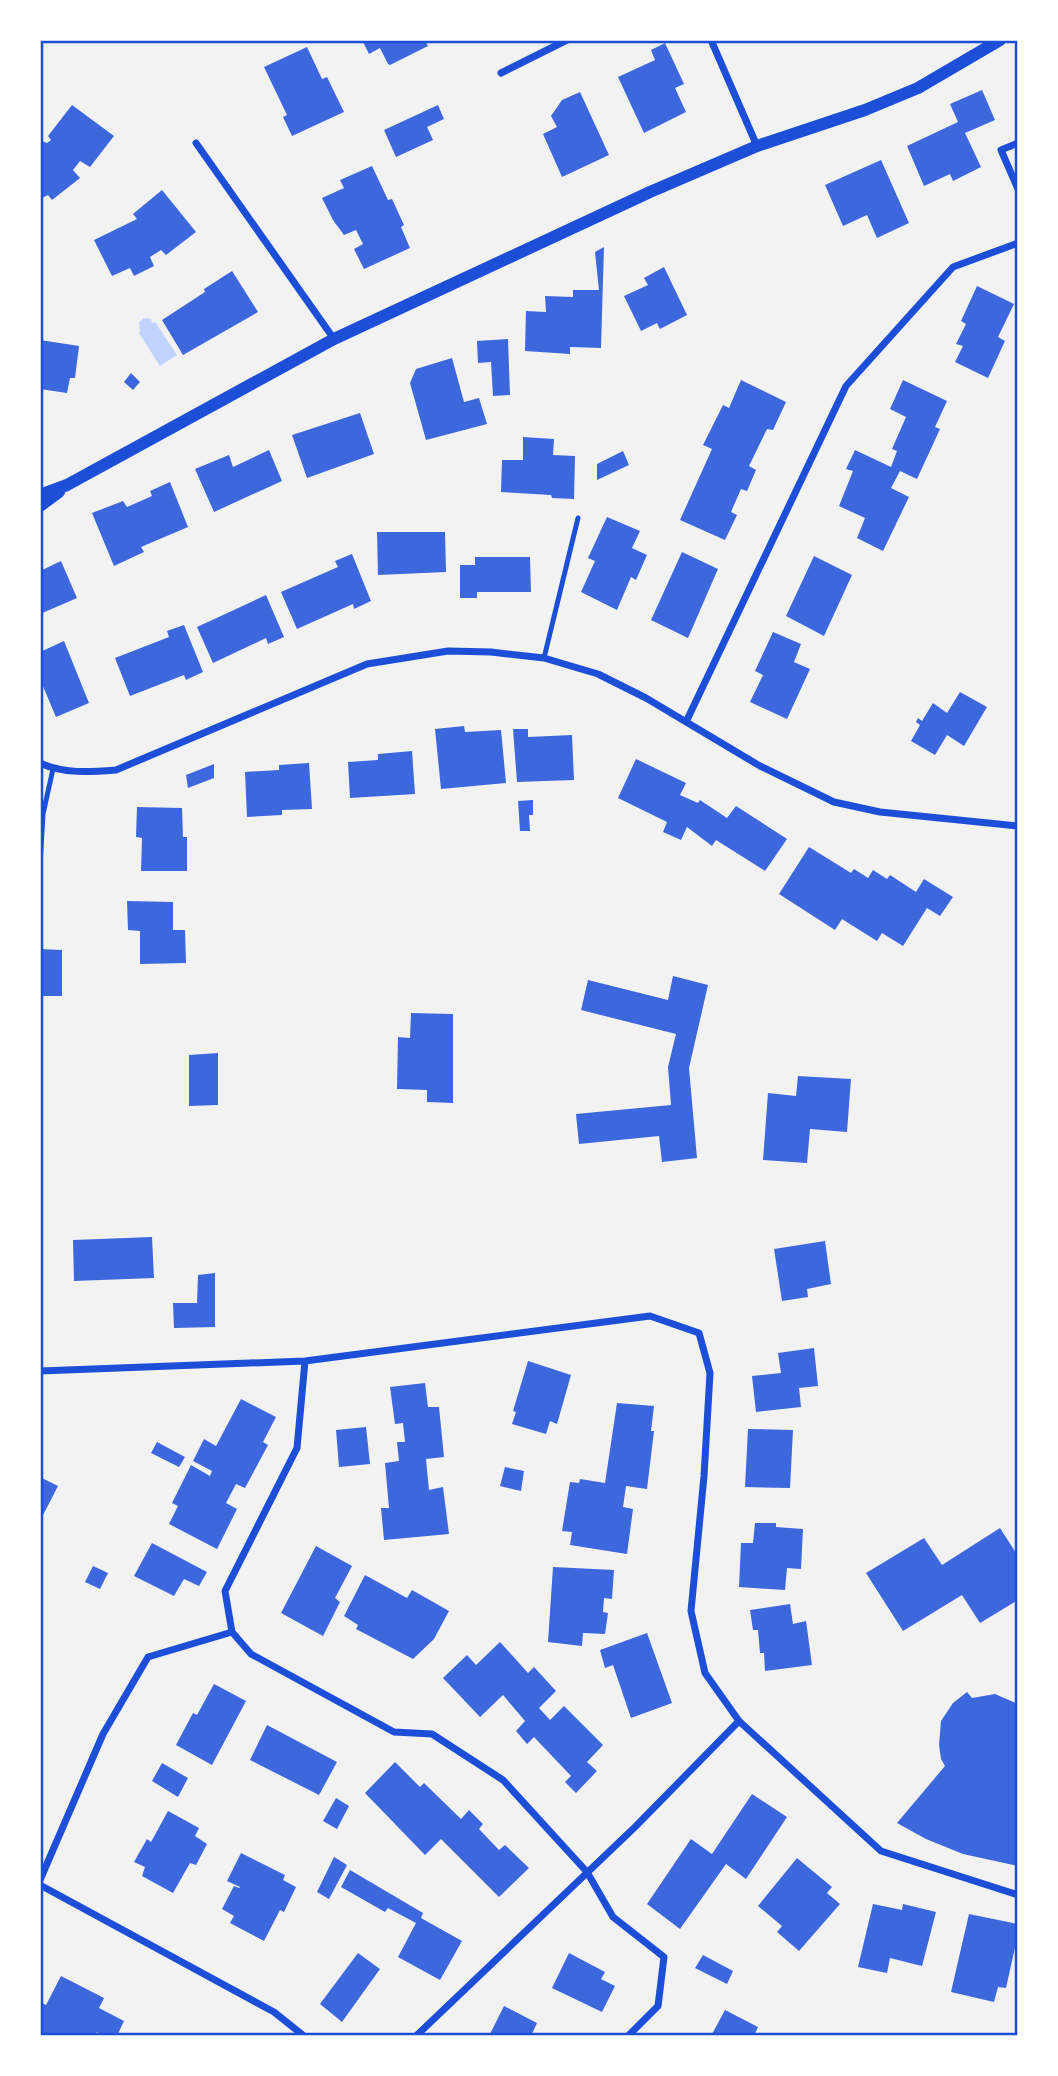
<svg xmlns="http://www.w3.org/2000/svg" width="1058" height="2076" viewBox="0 0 1058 2076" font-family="'Asap Condensed',sans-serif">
<rect width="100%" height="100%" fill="#f2f2f2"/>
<path fill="#bfd3fe" d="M144 318 151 319 152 323 155 322 177 355 160 366 139 333 140 332 139 322Z"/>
<path fill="#3d67dc" d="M362 40H425L428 46 390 65 388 64 380 48 369 54Z
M665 43 684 84 675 88 686 112 644 133 618 77 655 60 651 50Z
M307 47 322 79 327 77 344 112 292 136 283 117 287 115 264 67Z
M982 90 995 120 965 133 981 167 953 181 950 174 924 186 907 146 958 122 950 104Z
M580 92 609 155 562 177 543 134 557 127 551 116 562 100Z
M72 105 114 136 90 167 80 161 73 170 80 178 52 200 48 195 42 198 40 142 42 141 47 143 51 140 48 136Z
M438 105 444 119 427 127 433 140 396 157 384 130Z
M881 160 909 223 877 238 867 215 843 226 825 185Z
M372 166 388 200 392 199 404 225 401 227 410 248 364 269 354 249 363 244 356 230 344 235 333 220 322 198 344 188 340 180Z
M162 190 196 232 166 255 161 250 150 257 154 266 134 276 130 268 112 276 94 240 137 219 133 214Z
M604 247 601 348 570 347V354L525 351 526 311 546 312 545 296 573 297V290H599L595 252Z
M664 267 687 315 660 329 657 323 641 331 624 296 648 285 644 278Z
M232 271 258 312 183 355 162 320 205 292 204 289Z
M977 286 1014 304 998 337 1005 341 988 378 955 362 963 346 956 344 966 324 961 321Z
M508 339 510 395 493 396 491 362 478 363 477 341Z
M40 340 79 346 75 378H70L67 393 40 389Z
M452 358 464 402 479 398 487 424 426 440 410 383 416 369Z
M131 373 140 382 133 390 124 382Z
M741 380 786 402 773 430 767 429 749 466 756 470 747 491 741 489 731 512 737 515 725 540 680 520 712 449 703 445 723 405 729 408Z
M903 380 947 401 935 427 940 429 917 479 900 471 891 488 909 497 883 551 857 538 865 518 839 506 853 471 846 469 855 450 891 467 897 451 892 449 906 417 890 409Z
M360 413 374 454 307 478 292 435Z
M523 437 554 439 553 455 575 456 574 499 552 498 551 495 501 492 502 460H523Z
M269 450 282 481 214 512 195 469 229 455 233 467Z
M623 451 629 465 597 480V464Z
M170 482 188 527 141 547 144 552 114 566 92 513 123 501 127 507 152 496 150 491Z
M607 517 640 531 632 548 647 555 636 580 631 577 617 610 581 592 595 561 588 558Z
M377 532H445L446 572 378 575Z
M682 552 718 569 688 638 651 620Z
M352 554 371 601 354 609 353 604 297 629 281 592 338 567 335 561Z
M814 556 852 575 824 636 786 616Z
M475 557H530L531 592H477V598H460V565H475Z
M61 561 77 598 40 614V571Z
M266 595 284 637 268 644 266 638 213 663 197 627Z
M184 625 203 672 186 680 184 675 130 696 115 658 169 637 167 631Z
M773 632 801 644 794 662 810 669 787 719 750 702 763 675 755 671Z
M64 641 89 703 56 717 42 684 40 685V652Z
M960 692 987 707 964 746 947 735 935 755 911 741 920 725 916 722 918 718 922 721 933 703 947 713Z
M464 726 465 732 501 730 506 783 441 789 435 729Z
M513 729H528V737L572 735 574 780 517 782Z
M412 751 415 794 350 798 348 762 378 760V754Z
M636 759 686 783 680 795 698 803 700 800 727 818 736 806 787 839 765 871 716 840 712 846 687 827 681 840 663 832 667 822 618 798Z
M309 763 312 809 282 810V815L247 817 245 772 279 770V765Z
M214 764V778L188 788 186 775Z
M533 800V815H529L530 831H520L518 801Z
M137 807 182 808 183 837H187V871H141L142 838 136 837Z
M809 847 851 873 854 869 868 878 873 870 887 879 890 875 916 892 924 879 953 897 940 916 927 908 903 946 882 933 877 941 842 919 835 930 779 894Z
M127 901 173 902V930H185L186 963 140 964V931L128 930Z
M40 949 62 950V996H40Z
M673 976 708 985 689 1068 697 1158 662 1162 659 1136 579 1144 576 1114 671 1105 668 1067 676 1034 581 1010 588 980 668 1000Z
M411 1013 453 1014V1103L427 1102V1090L397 1089 398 1037 410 1038Z
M218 1053V1105L189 1106V1055Z
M798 1076 851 1079 847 1132 810 1129 807 1163 763 1160 768 1093 796 1096Z
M152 1237 154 1278 74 1281 73 1240Z
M825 1241 831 1284 807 1289 808 1297 782 1301 774 1249Z
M215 1273V1327L174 1328 173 1303H197L198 1275Z
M814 1348 818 1386 799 1388 801 1407 756 1412 752 1376 781 1373 778 1353Z
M528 1361 571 1375 557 1424 550 1421 546 1434 512 1424 516 1412 513 1411Z
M425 1383 428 1407H439L444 1457 426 1459 429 1490 443 1487 449 1534 384 1540 381 1508H389L385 1463 399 1461 397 1442H405L403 1423 395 1424 390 1387Z
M241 1399 276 1417 263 1442 268 1445 245 1488 236 1484 226 1503 237 1509 217 1549 169 1524 178 1506 172 1503 191 1465 210 1476 212 1471 193 1461 204 1439 216 1446Z
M617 1403 654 1406 651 1431H654L647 1489 626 1486 623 1507 633 1509 627 1554 570 1545 572 1532 562 1531 570 1482 579 1483 580 1479 605 1483Z
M366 1427 370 1464 339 1467 336 1430Z
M748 1429 793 1430 790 1488 745 1487Z
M157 1442 185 1457 179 1467 151 1453Z
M505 1467 524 1471 521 1491 500 1486Z
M40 1477 58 1486 40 1521Z
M755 1523H776V1527L803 1529 801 1569 787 1568 785 1590 739 1587 741 1543H753Z
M1000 1528 1018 1556V1600L980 1623 962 1595 903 1631 866 1573 924 1538 942 1565Z
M152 1543 207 1572 199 1586 184 1579 174 1596 134 1576Z
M316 1546 352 1566 335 1598 340 1602 323 1636 281 1613Z
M93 1566 108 1573 100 1589 85 1582Z
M553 1567 614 1570 612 1599 604 1598 603 1612 608 1613 605 1634 583 1633 582 1646 548 1642Z
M365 1575 407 1598 412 1590 449 1611 434 1639 413 1659 356 1629 358 1625 344 1616Z
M790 1604 793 1624 806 1621 812 1665 765 1671 764 1653H760L758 1630H753L750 1610Z
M647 1633 672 1703 631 1718 613 1665 605 1668 600 1650Z
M500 1642 528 1673 534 1667 556 1691 539 1708 550 1720 564 1706 603 1745 587 1762 597 1771 576 1793 565 1782 571 1776 534 1737 527 1744 516 1731 525 1721 503 1695 480 1717 443 1678 467 1655 476 1665Z
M214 1684 246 1701 212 1765 176 1745 193 1713 197 1715Z
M967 1692 972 1698 995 1694 1018 1704V1866L963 1854 926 1839 897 1823 945 1766 941 1759 939 1745 941 1721 953 1703Z
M267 1725 337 1762 319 1795 250 1760Z
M395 1762 420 1787 424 1783 461 1819 469 1810 483 1824 479 1829 499 1850 505 1845 529 1868 499 1897 441 1839 425 1855 365 1793Z
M162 1763 188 1778 178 1797 152 1781Z
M752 1794 787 1817 746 1879 726 1864 680 1929 647 1904 691 1839 712 1854Z
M336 1798 349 1806 337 1829 323 1821Z
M168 1811 199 1828 195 1836 207 1844 196 1865 190 1863 173 1893 142 1876 145 1867 134 1862 147 1839 151 1842Z
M241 1853 285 1875 283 1880 296 1887 284 1912 280 1910 264 1941 230 1923 234 1916 222 1909 234 1886 239 1888 240 1887 227 1881Z
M334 1857 347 1865 329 1899 317 1892Z
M797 1858 832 1887 827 1893 840 1904 799 1951 777 1932 782 1926 758 1906Z
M350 1870 423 1913 421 1918 462 1941 440 1980 398 1957 416 1923 388 1908 385 1912 341 1887Z
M873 1904 902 1910 903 1904 936 1912 922 1966 890 1958 887 1973 858 1967Z
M969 1914 1018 1924V1934L1006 1988 998 1987 994 2002 951 1992Z
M358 1953 380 1969 342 2022 320 2004Z
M569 1953 605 1972 601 1979 615 1986 602 2012 552 1988Z
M703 1955 733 1971 727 1984 695 1968Z
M61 1976 104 1998 99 2008 124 2021 117 2036H103L97 2032 95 2036H46L40 2033 43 2025 40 2024V2002L46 2005Z
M504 2006 537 2023 531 2036H489Z
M725 2010 758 2027 754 2036H711Z"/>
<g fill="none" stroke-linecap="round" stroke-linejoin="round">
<path stroke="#1d4ed8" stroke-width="5" d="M544 658 578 518
M40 865 43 814 53 769"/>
<path stroke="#1d4ed8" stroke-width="7" d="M711 40 757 146
M501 73 567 40
M196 143 334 339
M1018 143 1001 150 1018 189
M686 722 846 386 953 267 1018 243
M40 763C64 774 90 772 116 770L367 664 448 651 491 652 544 658 598 674 646 698 760 766 834 802 880 812 1018 826
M305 1361 297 1448 225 1591 232 1632 251 1654 394 1732 432 1734 503 1780 587 1872 613 1917 664 1957 658 2006 628 2036
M40 1371 305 1361 650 1316 699 1333 710 1373 704 1476 691 1611 705 1673 739 1721 881 1851 1018 1895
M40 1880 103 1734 148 1657 232 1632
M40 1885 274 2012 304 2036
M416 2036 635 1827 739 1721"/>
<path stroke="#1d4ed8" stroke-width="12" d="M40 495 67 485 334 339 650 192 757 146 865 110 918 88 1000 40
M40 506 59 492"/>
</g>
<rect width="1058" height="2076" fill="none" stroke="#ffffff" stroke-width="84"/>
<rect x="42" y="42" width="974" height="1992" fill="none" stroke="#1d4ed8" stroke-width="2.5"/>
</svg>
